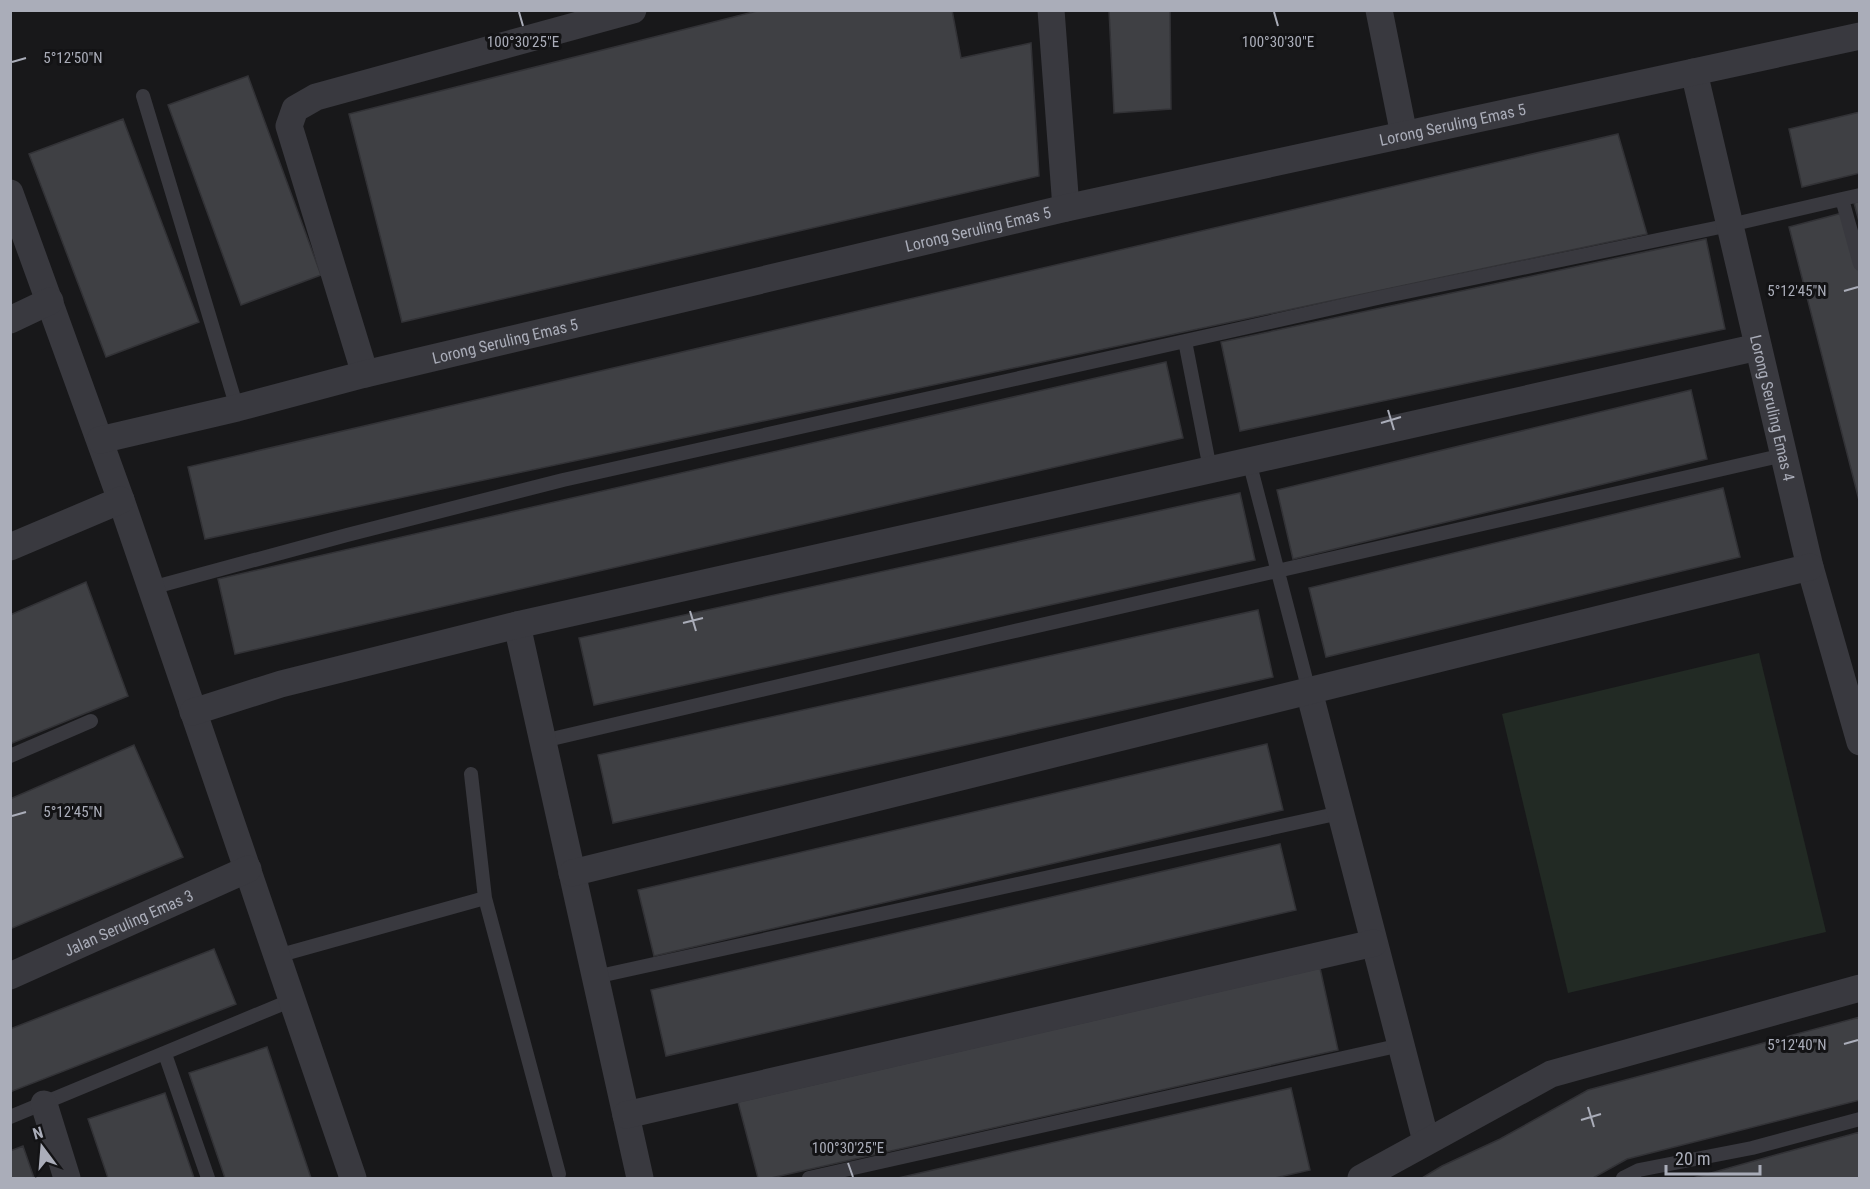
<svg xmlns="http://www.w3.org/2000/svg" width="1870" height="1189" viewBox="0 0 1870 1189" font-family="'Roboto Condensed',sans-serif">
<rect width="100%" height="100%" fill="#18181a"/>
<path fill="#222a24" d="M1759 653 1826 932 1568 993 1502 714Z"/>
<path fill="#3f4044" stroke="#323236" stroke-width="1.5" d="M761 10H952L961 58 1031 43 1039 176 402 322 349 114Z
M1109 10H1170L1171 109 1114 113Z
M248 76 321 275 241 305 168 105Z
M1860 112V173L1802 187 1789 129Z
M123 119 199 322 106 357 29 154Z
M1618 134 1647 234 205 539 188 467Z
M1860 201V225L1854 203Z
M1846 212 1860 267V504L1789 227Z
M1706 239 1725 329 1240 431 1221 342Z
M1166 362 1183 438 235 654 218 579Z
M1691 390 1707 459 1293 559 1277 490Z
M1723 488 1740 557 1326 657 1309 588Z
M1240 493 1255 560 594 705 579 638Z
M86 582 128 696 10 744V615Z
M1258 610 1273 677 613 823 598 755Z
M1267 744 1283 810 654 956 638 890Z
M134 745 183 857 10 929V799Z
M1280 844 1296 910 666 1056 651 990Z
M214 949 236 1004 10 1092V1029Z
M1320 968 1338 1050 771 1178H758L738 1102Z
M1860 1017V1100L1627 1159 1593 1178H1422L1442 1166 1500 1139 1588 1090Z
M267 1047 311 1178H225L189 1073Z
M1291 1088 1310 1170 1275 1178H898Z
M165 1093 194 1178H108L88 1119Z
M1860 1132V1178H1693L1779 1154Z
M23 1146 34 1178H10V1151Z"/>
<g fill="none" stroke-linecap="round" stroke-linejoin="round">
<path stroke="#39393f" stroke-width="14" d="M143 96 237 408
M1860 195 1842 199 1860 264
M1185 341 1210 469
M1249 461 1309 691
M151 588 347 535 563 480 1382 297 1730 225 1842 199
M543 741 993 636 1784 455
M10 756 91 721
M471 774 485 898 559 1174
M277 956 485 898
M595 977 1340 813
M165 1054 208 1178
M10 1117 292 1000
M809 1178 1401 1045
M1623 1178 1639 1170 1752 1148 1860 1119"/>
<g stroke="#39393f" stroke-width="27">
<path d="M1051 10 1066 208"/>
<path d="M1379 10 1404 135"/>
<path id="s1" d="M1694 72 1810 567 1860 742"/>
<path d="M10 193 121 500 353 1178"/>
<path d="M10 320 50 301"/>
<path d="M365 374 289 126 295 109 316 97 633 10"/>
<path id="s2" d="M100 440 237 408 365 374 1066 208 1860 36"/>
<path d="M10 547 121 500"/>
<path d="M517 625 640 1178"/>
<path d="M1309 691 1426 1141"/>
<path d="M193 712 281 684 517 625 1758 347"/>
<path d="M572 873 1810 567"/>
<path id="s3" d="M10 976 248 869"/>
<path d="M44 1104 67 1178"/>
<path d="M626 1115 1374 943"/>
<path d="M1361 1178 1551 1074 1860 988"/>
</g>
</g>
<path fill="none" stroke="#aaadb9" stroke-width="2" d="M519 12 523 26M1274 12 1278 26M12 62 26 58M1844 291 1858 287M1388 410 1394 430M1381 423 1401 417M690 611 696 631M683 623 703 618M12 816 26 812M1844 1044 1858 1040M1588 1107 1594 1127M1581 1120 1601 1114M848 1163 853 1177"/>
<g text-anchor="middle" stroke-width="6" stroke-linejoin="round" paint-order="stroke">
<g font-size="16" fill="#aaadb9" stroke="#131315">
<text dy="6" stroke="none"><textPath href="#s2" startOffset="1389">Lorong Seruling Emas 5</textPath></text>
<text dy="6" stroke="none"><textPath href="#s2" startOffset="903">Lorong Seruling Emas 5</textPath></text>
<text dy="6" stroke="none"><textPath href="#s2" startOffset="417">Lorong Seruling Emas 5</textPath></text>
<text dy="6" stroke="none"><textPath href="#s1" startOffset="345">Lorong Seruling Emas 4</textPath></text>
<text dy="6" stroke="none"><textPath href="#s3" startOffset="130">Jalan Seruling Emas 3</textPath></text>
</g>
</g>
<g font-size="15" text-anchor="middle" fill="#aaadb9" stroke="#131315" stroke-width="6" stroke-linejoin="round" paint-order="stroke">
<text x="523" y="47">100°30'25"E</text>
<text x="1278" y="47">100°30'30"E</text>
<text x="73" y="63">5°12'50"N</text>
<text x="1797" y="296">5°12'45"N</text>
<text x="73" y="817">5°12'45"N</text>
<text x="1797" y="1050">5°12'40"N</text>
<text x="848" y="1153">100°30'25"E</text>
</g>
<rect width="1870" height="1189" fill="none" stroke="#aaadb9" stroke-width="24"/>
<g transform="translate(42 1147) rotate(344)" stroke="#131315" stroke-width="4.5" paint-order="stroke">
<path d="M0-4.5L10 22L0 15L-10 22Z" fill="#aaadb9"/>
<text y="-9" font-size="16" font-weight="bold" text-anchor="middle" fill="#aaadb9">N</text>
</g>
<path d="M1666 1165v9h94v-9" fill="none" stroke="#aaadb9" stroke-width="3"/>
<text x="1675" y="1165" font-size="18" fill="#aaadb9" stroke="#131315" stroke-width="4.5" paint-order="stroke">20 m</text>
</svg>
